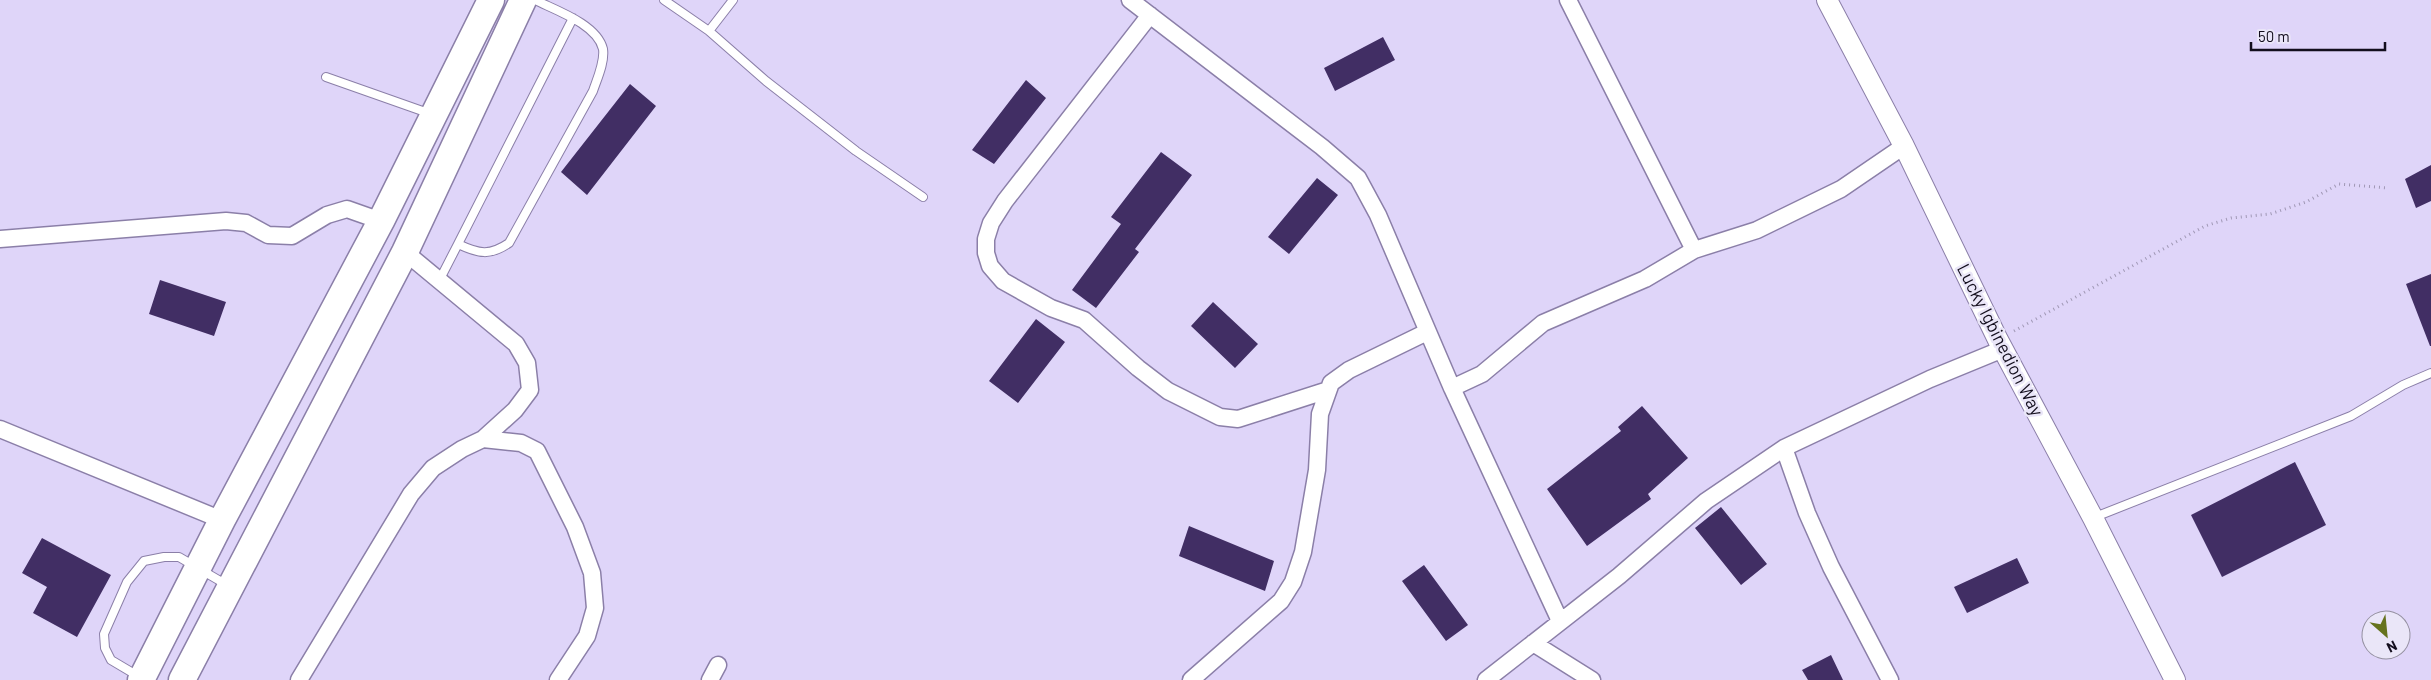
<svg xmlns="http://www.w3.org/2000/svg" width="2431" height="680" viewBox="0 0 2431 680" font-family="Barlow,sans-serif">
<rect width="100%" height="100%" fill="#dfd5f9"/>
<path fill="#412e64" d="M1383 37 1395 60 1335 91 1324 68Z
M1026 80 1046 98 994 164 972 150Z
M630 84 656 106 587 195 561 172Z
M1161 152 1192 175 1135 249 1139 252 1096 308 1072 290 1121 224 1111 217Z
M2431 165V201L2416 208 2405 179Z
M1317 178 1338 195 1289 254 1268 237Z
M2431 274V346H2430L2406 284Z
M160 280 226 302 214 336 149 314Z
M1213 302 1258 344 1235 368 1191 326Z
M1036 319 1065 342 1018 403 989 381Z
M1642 406 1688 458 1648 494 1651 499 1587 546 1547 489 1621 431 1618 427Z
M2295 462 2326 525 2222 577 2191 515Z
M1721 507 1767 564 1741 585 1695 528Z
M1189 526 1274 561 1265 591 1179 556Z
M42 538 111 575 77 637 33 613 47 587 22 573Z
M2017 558 2029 583 1967 613 1954 587Z
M1424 565 1468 625 1446 641 1402 581Z
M1831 655 1843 680H1808L1802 670Z"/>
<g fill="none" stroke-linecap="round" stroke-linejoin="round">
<g stroke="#8b7fa8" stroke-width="10">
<path id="service" d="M664 0 709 31 766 81 856 151 923 197
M709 31 733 0
M326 77 431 114
M458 244 573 18
M440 279 458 244C479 254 490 256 509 243L593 91C597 79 605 62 603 49 597 24 555 10 535 0
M2095 517 2351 416 2403 385 2431 373
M138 676 111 660 105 648 104 634 127 582 144 561 164 557H179L227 585"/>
</g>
<g stroke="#8b7fa8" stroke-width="19">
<path id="minor" d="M1130 0 1322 147 1358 178 1378 215 1452 388 1560 621
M1568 0 1694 250
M1150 15 1005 201 991 223 986 239V253L990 266 1003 281 1051 308 1084 320 1138 368 1168 391 1220 417 1238 419 1328 390
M0 239 226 221 246 223 268 235 292 236 327 215 347 209 381 221
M1452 388 1482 374 1543 323 1645 279 1694 250 1757 230 1841 189 1904 146
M0 429 222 520
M483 439 521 443 537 451 575 527 592 573 595 608 587 636 558 680
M1784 448 1807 513 1831 567 1890 680
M1533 643 1592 680
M299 680 411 494 433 468 462 449 483 439 515 410 530 390 527 363 516 344 405 252
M710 680 718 665
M1191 680 1281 601 1293 582 1303 552 1317 470 1320 414 1331 383 1349 370 1427 332
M1486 680 1619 576 1706 501 1784 448 1930 379 2003 349"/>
</g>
<g stroke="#8b7fa8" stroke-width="22">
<path id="tertiary" d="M1827 0 1904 146 1998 340 2093 518 2175 680"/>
</g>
<g stroke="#8b7fa8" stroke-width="29">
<path id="trunk" d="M141 680 222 520 381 221 491 0
M182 680 405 252 523 0"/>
</g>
<path stroke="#a098b5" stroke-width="3" stroke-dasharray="1 4" stroke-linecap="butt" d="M2014 331 2205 226 2231 218 2270 214 2306 202 2339 184 2388 188"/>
<use href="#service" stroke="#fff" stroke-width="8"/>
<use href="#minor" stroke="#fff" stroke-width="16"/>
<use href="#tertiary" stroke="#fff" stroke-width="20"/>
<use href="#trunk" stroke="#fff" stroke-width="26"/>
</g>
<g text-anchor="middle" stroke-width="5" stroke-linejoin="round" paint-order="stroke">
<g font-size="18" fill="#130e1d" stroke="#eae6f8">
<text transform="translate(2000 340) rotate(63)" y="6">Lucky Igbinedion Way</text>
</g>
</g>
<g transform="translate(2386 635) rotate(153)"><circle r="24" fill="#eae6f8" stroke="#9490a0"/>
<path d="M0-4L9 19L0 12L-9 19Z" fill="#66731e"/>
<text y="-8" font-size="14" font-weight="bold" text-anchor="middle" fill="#130e1d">N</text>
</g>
<path d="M2251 42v8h134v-8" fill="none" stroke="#130e1d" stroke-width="2.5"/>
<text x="2258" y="42" font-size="15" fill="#130e1d" stroke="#eae6f8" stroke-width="4" paint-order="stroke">50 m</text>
</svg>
